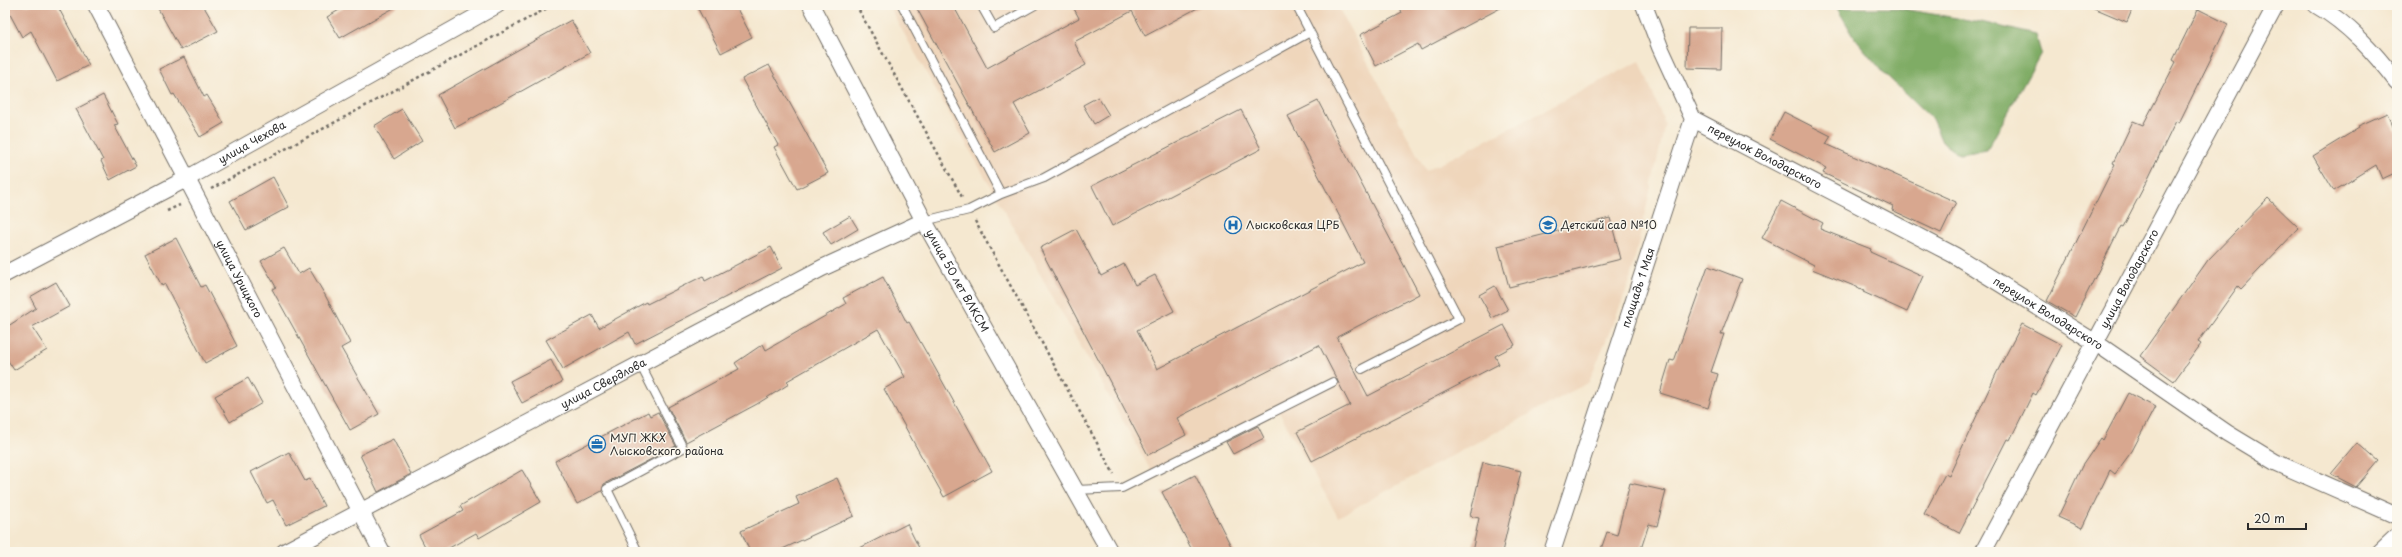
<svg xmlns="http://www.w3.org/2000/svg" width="2402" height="557" viewBox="0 0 2402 557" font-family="'Playpen Sans',sans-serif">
<rect width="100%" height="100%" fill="#fbf7ec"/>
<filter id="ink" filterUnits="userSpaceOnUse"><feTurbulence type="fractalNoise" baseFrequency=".025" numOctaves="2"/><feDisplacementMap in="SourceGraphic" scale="8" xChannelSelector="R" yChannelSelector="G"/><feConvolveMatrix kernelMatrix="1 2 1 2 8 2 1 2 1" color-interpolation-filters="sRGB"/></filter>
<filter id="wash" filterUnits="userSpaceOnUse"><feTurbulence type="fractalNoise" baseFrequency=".012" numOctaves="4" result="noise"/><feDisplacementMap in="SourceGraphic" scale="16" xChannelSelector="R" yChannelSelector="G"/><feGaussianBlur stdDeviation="0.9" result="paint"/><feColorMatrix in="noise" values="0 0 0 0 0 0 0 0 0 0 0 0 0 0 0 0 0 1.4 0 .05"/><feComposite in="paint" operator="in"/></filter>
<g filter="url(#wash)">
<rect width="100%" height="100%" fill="#f5e8d0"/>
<path fill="#efd6bb" d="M888 5H1337L1426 171 1640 61 1665 125 1629 284 1589 382 1338 517 1279 412 1154 476Z"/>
<path fill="#7fac65" stroke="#556c48" d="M1837 8H1896L1981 22 2036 35 2041 53 1987 150 1959 154 1942 142 1932 119 1884 73 1856 40Z"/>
<g id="blocks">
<path fill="#d8a78f" d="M5 5H57L89 65 57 81 31 31 22 37Z
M156 5H203L218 31 181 50Z
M348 5H399L340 38 327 17Z
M696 5H735L752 37 721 53Z
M915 5H953L987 68 1079 18 1072 5H1203L1145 36 1132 11 1074 42 1086 65 1014 104 1030 133 995 152Z
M1398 5H1506L1421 50 1418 44 1376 66 1360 35 1402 13Z
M2087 5H2134L2127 22Z
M2198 9 2228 24 2179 123 2176 121 2148 179 2123 227 2121 226 2075 317 2047 301 2115 164 2113 163 2133 121 2143 125 2176 62 2173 60Z
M571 20 590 53 455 128 438 95Z
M1688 28H1722L1721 69 1687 68Z
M184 57 204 97 207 95 224 123 200 137 174 94 172 95 159 69Z
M769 65 828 173 797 189 774 147 778 145 742 79Z
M103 95 118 124 114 125 136 166 110 180 101 161 103 160 76 109Z
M1098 97 1109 115 1094 124 1083 105Z
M1318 101 1419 294 1337 337 1368 396 1504 325 1515 345 1495 356 1499 364 1312 461 1297 432 1350 405 1319 345 1177 418 1186 435 1148 455 1040 248 1076 229 1101 276 1124 264 1135 285 1155 275 1174 311 1137 330 1157 369 1363 262 1288 116Z
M402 109 422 141 394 159 374 126Z
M1241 110 1261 149 1112 226 1092 186Z
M1784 112 1831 136 1826 144 1956 202 1941 233 1892 210 1893 206 1823 173 1826 168 1770 139Z
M2387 113 2397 135V172L2382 179 2376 165 2334 191 2313 156 2359 128 2358 126Z
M273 177 289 207 246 230 230 201Z
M2268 198 2299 228 2241 289 2238 286 2198 342 2201 344 2174 381 2140 356 2208 260Z
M1781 201 1823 223 1820 229 1871 249 1870 252 1923 276 1907 312 1863 292 1864 290 1812 269 1814 265 1762 238Z
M850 216 858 229 831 245 823 232Z
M1610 218 1621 259 1509 287 1498 246Z
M176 238 201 287 205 285 237 346 205 363 165 284 162 286 145 254Z
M771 247 782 268 635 344 629 332 563 369 546 340 592 315 599 328 646 302 647 304 703 276 705 281Z
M284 248 299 274 309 268 325 295 350 343 341 348 379 414 350 430 272 289 276 287 261 261Z
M1708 266 1742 279 1721 334H1724L1711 372 1718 374 1708 408 1660 393 1670 360 1674 361Z
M883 277 907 323 909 322 935 368 992 471 944 497 884 389 905 377 878 329 787 381 789 384 757 404 686 442 668 407 739 369 735 363 763 344 766 350 846 304 843 298Z
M56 282 70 306 32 327 47 350 14 370 5 356V328L36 308 30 297Z
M1495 286 1508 310 1492 318 1479 295Z
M2022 324 2062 345 2036 395 2033 393 2010 440 2007 439 1959 533 1924 514 1945 474 1949 476 1996 374Z
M551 360 562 382 522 403 510 381Z
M248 378 262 403 230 422 215 396Z
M2128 393 2155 407 2132 451 2115 474 2110 470 2082 528 2058 517 2082 466 2101 438 2103 440Z
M648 412 650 416 658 412 676 446 604 484 602 491 577 504 555 461Z
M1258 426 1264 438 1233 454 1226 442Z
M393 439 411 474 378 492 360 455Z
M2357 443 2378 461 2356 487 2331 474Z
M289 452 305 481 310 479 324 506 286 525 273 500 267 503 251 472Z
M1483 462 1521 471 1502 552H1472L1479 518 1470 516Z
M522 470 541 502 479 538 476 533 442 552H428L419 535 463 511 460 506Z
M1195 475 1234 552H1193L1162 492Z
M837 478 854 516 776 552H750L741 531 799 504 796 497Z
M1630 483 1666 491 1657 526 1649 524 1640 552H1600L1607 532 1617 535Z
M907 524 921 552H852Z"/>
</g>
</g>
<g filter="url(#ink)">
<use href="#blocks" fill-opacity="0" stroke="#726d65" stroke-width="1"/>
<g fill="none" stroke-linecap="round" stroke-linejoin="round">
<g stroke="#726d65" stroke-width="10">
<path id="service" d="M902 5 1001 194
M981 5 994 28 1035 5
M1296 5 1459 319 1362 369
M924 221 969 210 1001 194 1044 178 1310 32
M1075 490 1122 488 1333 382
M638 552 607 489 683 448 640 364"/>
</g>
<g stroke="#726d65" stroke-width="18">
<g id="minor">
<path id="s1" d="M96 5 382 552"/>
<path id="s2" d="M811 5 924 221 1110 552"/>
<path d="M2316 5C2349 24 2374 52 2397 82"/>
<path id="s3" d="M1693 119 1954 255 2096 343 2227 433 2275 462 2397 516"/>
<path id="s4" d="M5 274 186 179 497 5"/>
<path id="s5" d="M284 552 822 268 924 221"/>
<path id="s6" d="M1552 552 1693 119 1660 47 1644 5"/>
<path id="s7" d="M1983 552 2276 5"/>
<path d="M2380 552 2397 536"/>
</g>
</g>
<path stroke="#726d65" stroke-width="2.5" stroke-dasharray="3 3" stroke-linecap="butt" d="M856 5 962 197
M211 189 553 5
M167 211 180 205
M975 221 1114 474"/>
<use href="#service" stroke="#fff" stroke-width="8"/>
<use href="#minor" stroke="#fff" stroke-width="16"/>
</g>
</g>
<defs>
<g id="hospital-ring" transform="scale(0.9)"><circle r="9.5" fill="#fbf7ec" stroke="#1f6fb2" stroke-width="1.5"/><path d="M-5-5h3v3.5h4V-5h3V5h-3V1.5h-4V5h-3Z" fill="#1f6fb2"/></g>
<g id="school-ring" transform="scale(0.9)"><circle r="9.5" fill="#fbf7ec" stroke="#1f6fb2" stroke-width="1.5"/><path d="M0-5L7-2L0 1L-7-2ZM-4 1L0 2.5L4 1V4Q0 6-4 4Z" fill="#1f6fb2"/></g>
<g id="office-ring" transform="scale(0.9)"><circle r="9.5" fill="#fbf7ec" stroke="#1f6fb2" stroke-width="1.5"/><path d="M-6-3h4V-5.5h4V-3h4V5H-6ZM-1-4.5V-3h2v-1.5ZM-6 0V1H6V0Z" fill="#1f6fb2"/></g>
</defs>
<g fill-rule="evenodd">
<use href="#hospital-ring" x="1233" y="225"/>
<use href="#school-ring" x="1548" y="225"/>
<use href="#office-ring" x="597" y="444"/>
</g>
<g text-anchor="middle" stroke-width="3" stroke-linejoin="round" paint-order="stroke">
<g font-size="11" fill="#2b2b2b" stroke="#fbf7ec">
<text dy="4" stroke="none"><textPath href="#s4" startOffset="280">улица Чехова</textPath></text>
<text dy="4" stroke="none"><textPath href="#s3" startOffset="81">переулок Володарского</textPath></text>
<text dy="4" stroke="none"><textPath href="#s1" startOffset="309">улица Урицкого</textPath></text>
<text dy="4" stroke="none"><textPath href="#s7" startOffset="310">улица Володарского</textPath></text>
<text dy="4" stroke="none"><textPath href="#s2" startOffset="312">улица 50 лет ВЛКСМ</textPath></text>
<text dy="4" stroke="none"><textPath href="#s6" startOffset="278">площадь 1 Мая</textPath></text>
<text dy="4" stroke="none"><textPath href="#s3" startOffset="405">переулок Володарского</textPath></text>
<text dy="4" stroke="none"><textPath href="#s5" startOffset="361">улица Свердлова</textPath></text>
</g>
<g font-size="11" fill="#2b2b2b" stroke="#fbf7ec" text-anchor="start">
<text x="1246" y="229">Лысковская ЦРБ</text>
<text x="1561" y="229">Детский сад №10</text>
<text x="610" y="442">МУП ЖКХ<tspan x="610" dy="13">Лысковского района</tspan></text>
</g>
</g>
<rect width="2402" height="557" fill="none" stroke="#fbf7ec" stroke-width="20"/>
<path d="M2248 523v6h58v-6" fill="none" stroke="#2b2b2b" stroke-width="2"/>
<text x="2254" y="523" font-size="12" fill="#2b2b2b" stroke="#fbf7ec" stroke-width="3" paint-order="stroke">20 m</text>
</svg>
